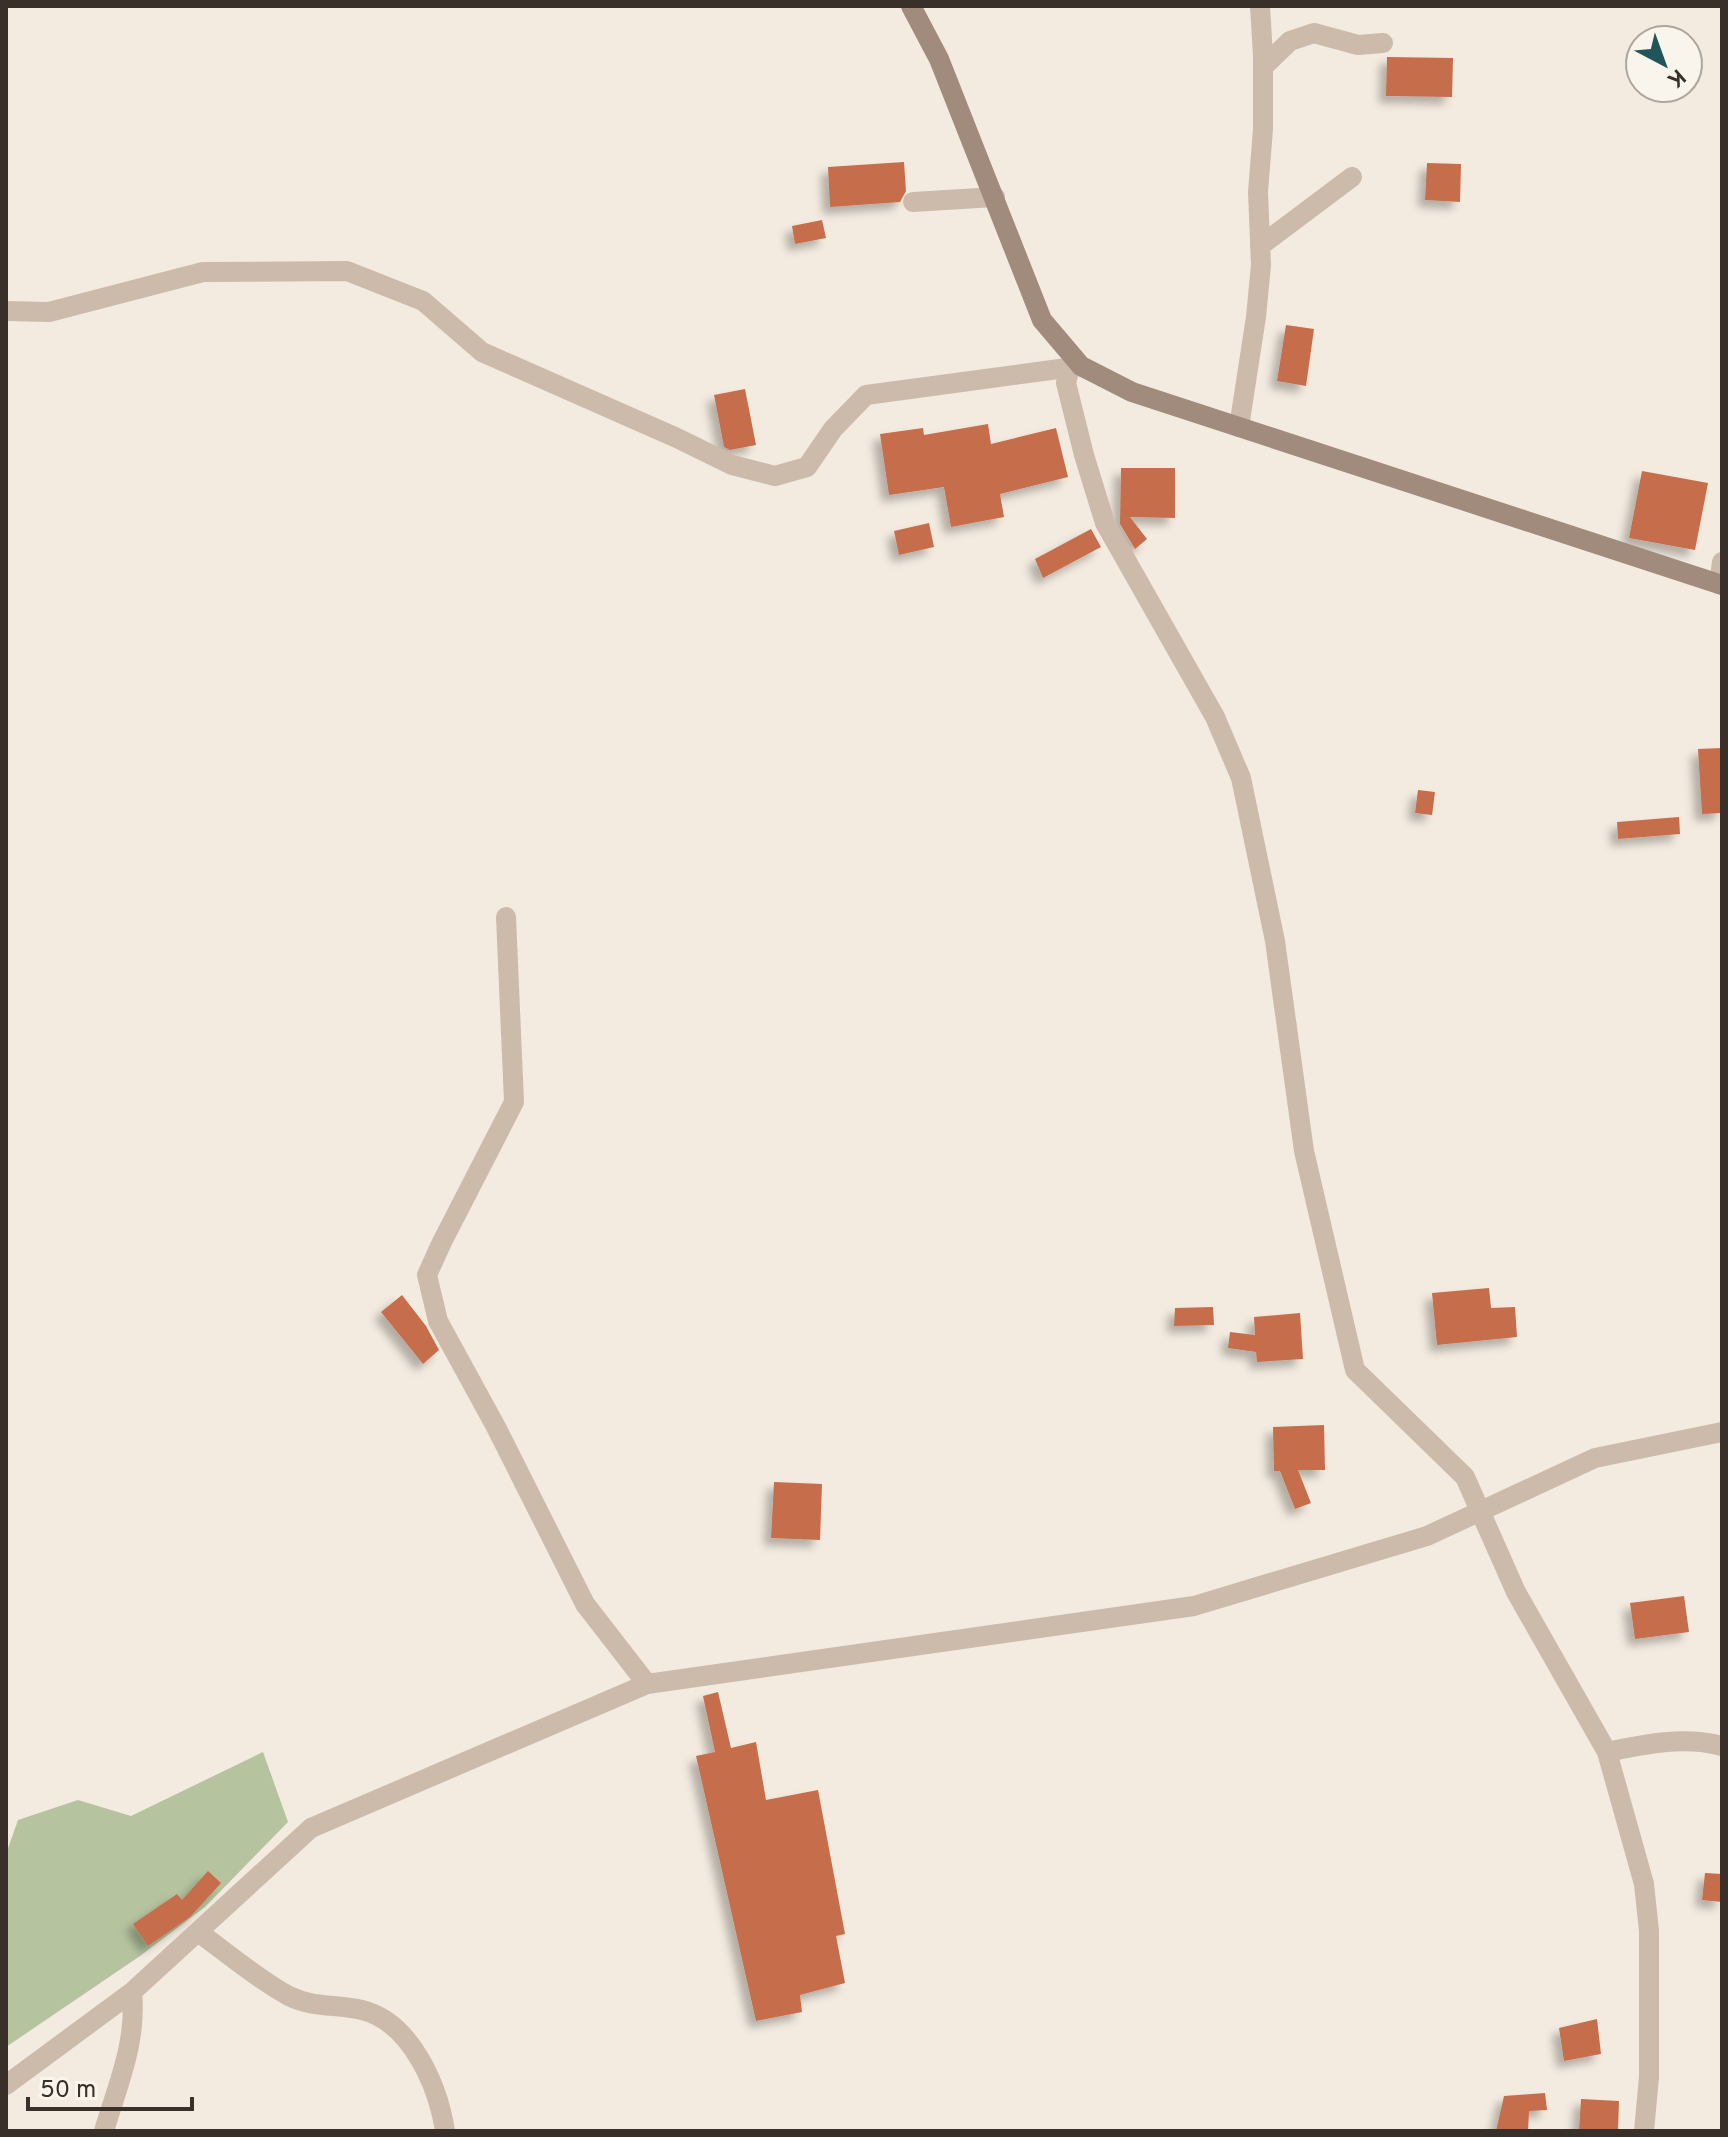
<svg xmlns="http://www.w3.org/2000/svg" width="1728" height="2137" viewBox="0 0 1728 2137" font-family="Overpass,sans-serif">
<defs>
<filter id="shadow"><feDropShadow dx="-7" dy="7" stdDeviation="4" flood-color="#0004"/></filter>
</defs>
<rect width="100%" height="100%" fill="#f3ebe0"/>
<path fill="#b5c39f" d="M263 1752 288 1822 205 1907 140 1956 6 2047V1854L18 1820 78 1800 131 1816Z"/>
<path fill="#c66e4b" filter="url(#shadow)" d="M1387 57 1453 58 1452 97 1386 96Z
M904 162 906 191 900 202 830 207 828 167Z
M1427 163 1461 164 1460 202 1425 200Z
M822 220 826 238 795 244 792 226Z
M1286 325 1314 329 1306 386 1277 381Z
M745 389 756 445 730 450 724 447 714 395Z
M988 424 991 444 1056 428 1068 477 1000 494 1004 517 951 527 944 487 889 495 880 434 923 428 924 435Z
M1121 468H1175V518L1130 517 1147 539 1135 549 1120 524Z
M1642 471 1708 483 1695 550 1629 538Z
M929 523 934 547 899 555 894 531Z
M1091 529 1101 547 1043 578 1035 559Z
M1722 748V813L1702 814 1698 749Z
M1418 790 1435 792 1432 815 1415 813Z
M1679 817 1680 834 1618 839 1617 822Z
M1489 1288 1491 1308 1515 1307 1517 1337 1437 1345 1432 1293Z
M402 1295 426 1326 439 1350 423 1364 381 1312Z
M1213 1307 1214 1325 1174 1326 1175 1308Z
M1300 1313 1303 1359 1257 1362 1256 1352 1228 1348 1230 1332 1255 1335 1254 1317Z
M1324 1425 1325 1470H1298L1311 1503 1295 1509 1280 1471H1274L1273 1427Z
M774 1482 822 1484 820 1540 771 1538Z
M1684 1596 1689 1632 1635 1639 1630 1603Z
M718 1692 731 1748 756 1742 766 1800 818 1790 845 1934 836 1936 845 1983 800 1995 802 2012 756 2021 696 1756 715 1752 703 1696Z
M208 1871 221 1883 190 1917 148 1946 133 1924 177 1894 182 1900Z
M1705 1873 1722 1874V1902L1702 1900Z
M1597 2019 1601 2054 1564 2061 1559 2028Z
M1545 2093 1547 2110 1529 2111 1528 2131H1496L1504 2096Z
M1581 2099 1619 2101 1618 2131H1579Z"/>
<g fill="none" stroke-linecap="round" stroke-linejoin="round">
<path stroke="#ccbbab" stroke-width="20" d="M1263 67 1290 41 1314 33 1358 45 1383 43
M913 202 995 197
M1260 246 1352 177
M6 311 49 312 203 272 347 271 423 301 482 352 677 438 732 465 775 476 807 467 833 429 866 395 1081 366
M1070 367 1066 383 1084 455 1105 523 1215 717 1241 778 1275 941 1304 1151 1355 1370 1465 1477 1516 1592 1607 1752 1644 1884 1649 1931V2077L1644 2131
M1239 427 1256 317 1261 265 1258 192 1263 129V56L1260 6
M1719 584 1722 562
M506 917 514 1102 442 1242 427 1275 438 1321 496 1427 585 1604 647 1684
M1607 1752C1645 1744 1684 1736 1722 1746
M198 1932C226 1952 260 1981 289 1996 313 2008 337 2004 362 2010 411 2022 438 2086 445 2131
M6 2085 132 1992 311 1828 647 1684 1194 1606 1427 1536 1595 1458 1722 1432
M104 2131C118 2084 137 2042 132 1992"/>
<path stroke="#a08b7c" stroke-width="20" d="M911 6 939 59 1042 320 1081 366 1132 392 1722 585"/>
</g>
<rect width="1728" height="2137" fill="none" stroke="#39302a" stroke-width="16"/>
<g transform="translate(1664 64) rotate(139)"><circle r="38" fill="#faf5ec" stroke="#ada69e" stroke-width="2"/>
<path d="M0-6L14 30L0 20L-14 30Z" fill="#1f555b"/>
<text y="-12" font-size="22" font-weight="bold" text-anchor="middle" fill="#39302a">K</text>
</g>
<path d="M28 2097v12h164v-12" fill="none" stroke="#39302a" stroke-width="4"/>
<text x="40" y="2097" font-size="24" fill="#39302a" stroke="#faf5ec" stroke-width="6" paint-order="stroke">50 m</text>
</svg>
